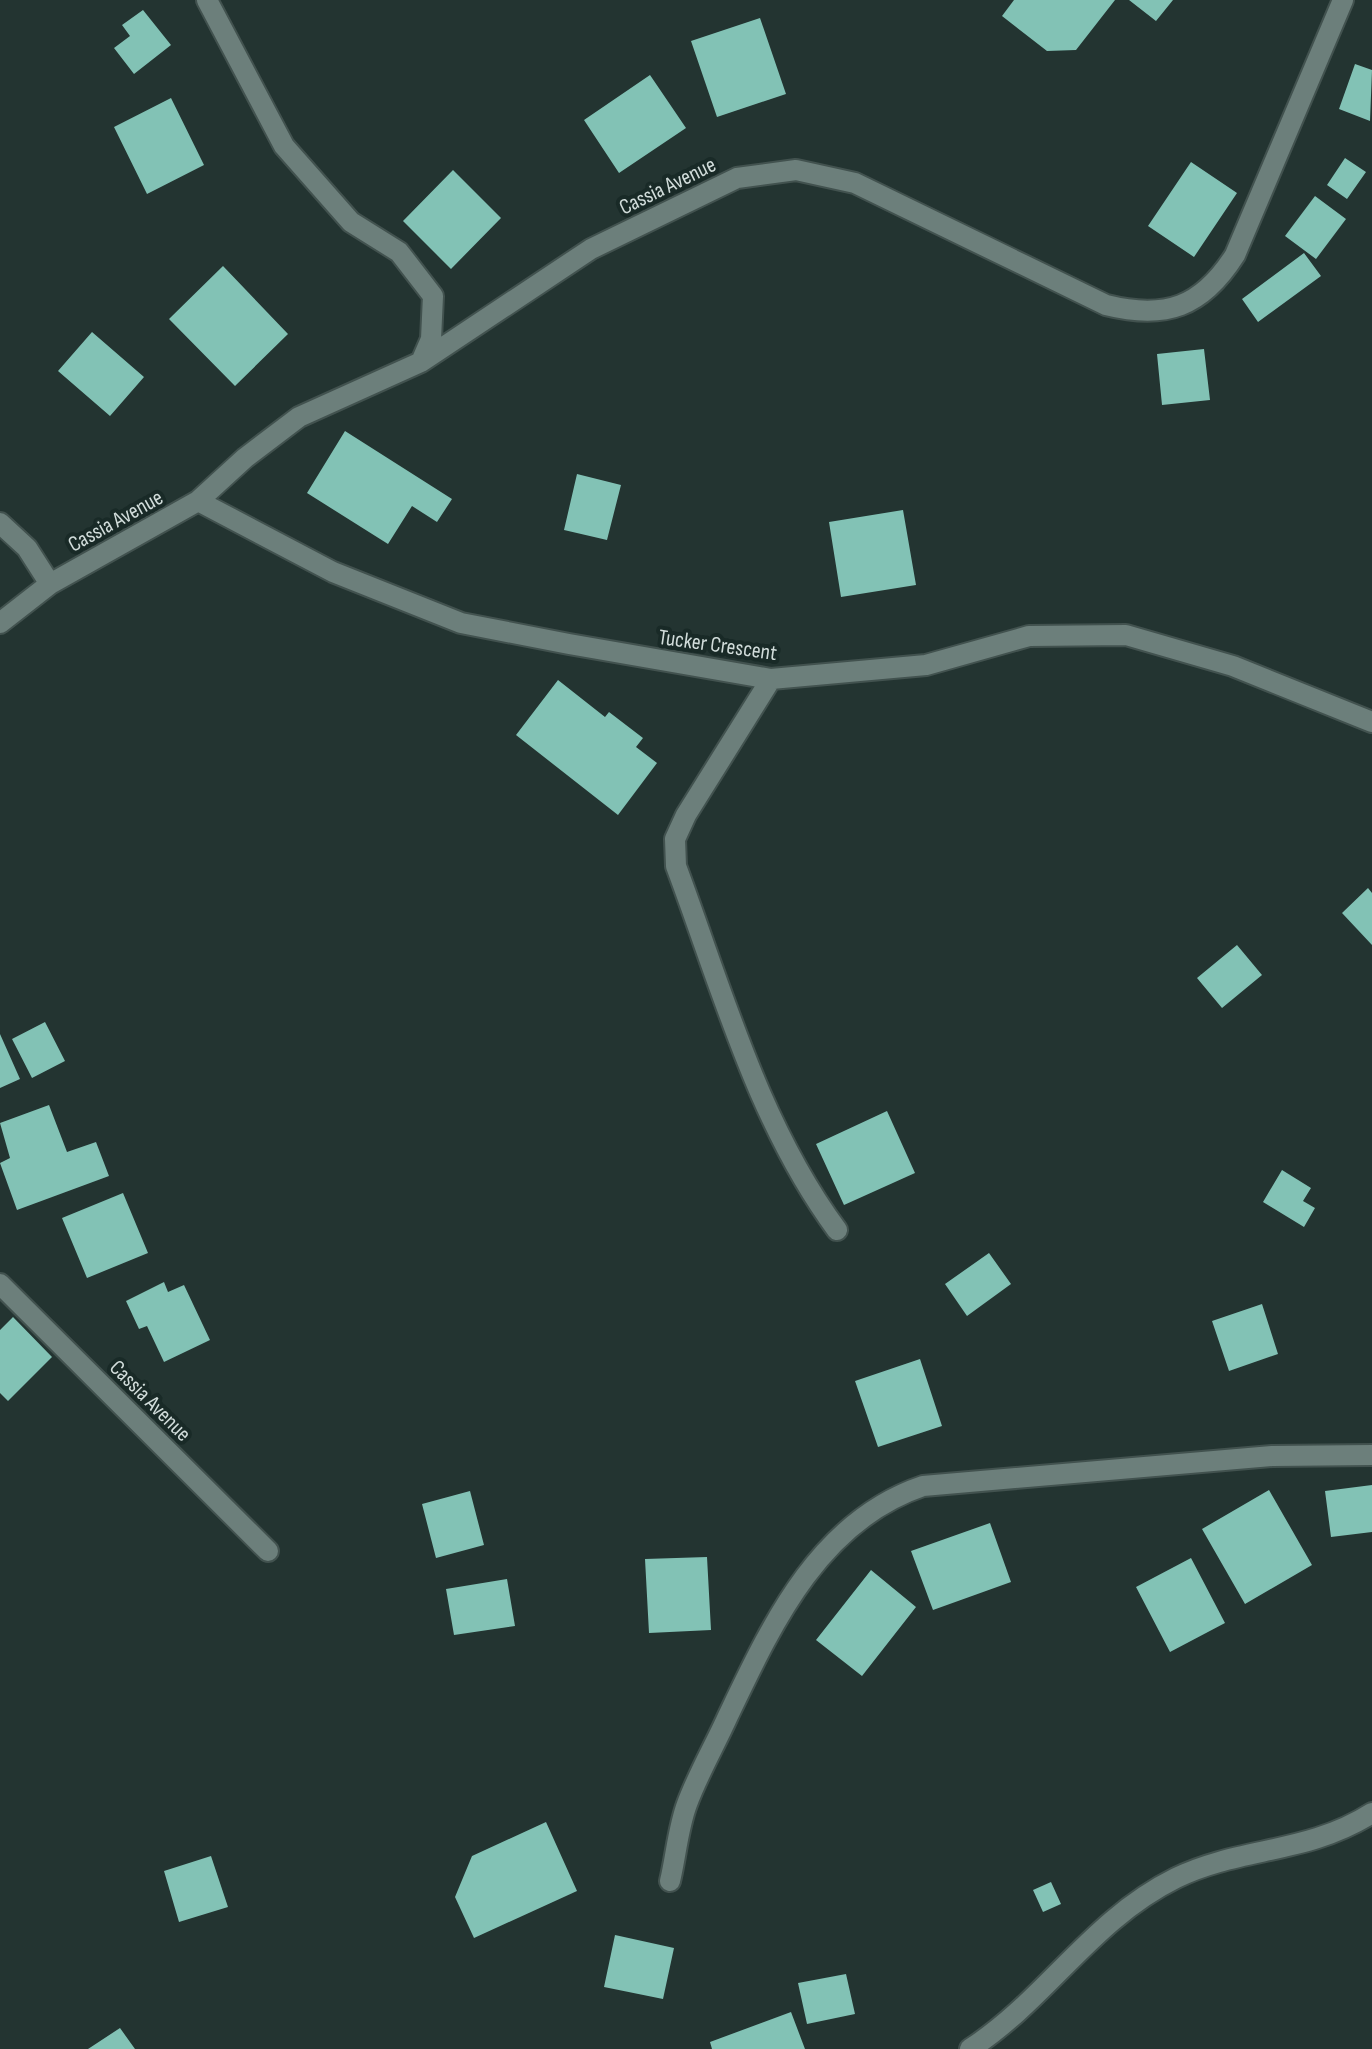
<svg xmlns="http://www.w3.org/2000/svg" width="1372" height="2049" viewBox="0 0 1372 2049" font-family="'Sofia Sans Condensed',sans-serif">
<rect width="100%" height="100%" fill="#233431"/>
<path fill="#82c2b5" d="M1014 0H1115L1076 50 1047 51 1002 16Z
M1129 0H1173L1156 21Z
M143 10 171 45 134 74 114 48 130 36 122 25Z
M760 18 786 94 717 117 691 41Z
M1355 64 1372 70 1370 121 1339 109Z
M650 75 686 128 619 173 584 120Z
M171 98 204 165 147 194 114 127Z
M1345 158 1366 172 1347 199 1327 185Z
M1191 162 1237 193 1194 257 1148 226Z
M453 170 501 218 451 269 403 221Z
M1315 196 1346 219 1316 259 1285 236Z
M1304 253 1321 276 1258 322 1242 299Z
M223 266 288 334 235 386 169 319Z
M92 332 144 377 110 416 58 371Z
M1204 349 1210 400 1162 405 1157 354Z
M345 431 452 499 437 522 412 506 388 544 307 493Z
M577 474 621 485 607 540 564 530Z
M903 510 916 585 841 597 829 522Z
M558 680 605 717 609 712 643 738 636 747 657 763 618 815 516 735Z
M1368 888 1372 893V945L1342 913Z
M1237 945 1262 975 1222 1008 1197 978Z
M45 1022 65 1061 32 1078 12 1039Z
M0 1034 20 1079 0 1088Z
M49 1105 67 1152 96 1142 109 1176 17 1210 0 1163 10 1158 0 1123Z
M887 1111 915 1173 844 1205 816 1144Z
M1282 1170 1311 1188 1303 1201 1315 1208 1304 1227 1263 1202Z
M123 1193 148 1253 87 1278 62 1218Z
M989 1253 1011 1284 967 1316 945 1284Z
M164 1282 168 1292 184 1285 210 1340 164 1362 147 1326 139 1329 126 1301Z
M1262 1304 1278 1354 1229 1371 1212 1321Z
M13 1317 52 1357 8 1401 0 1393V1330Z
M920 1359 942 1426 878 1447 855 1381Z
M1372 1485V1532L1331 1537 1325 1491Z
M1269 1490 1312 1565 1245 1604 1202 1529Z
M470 1491 484 1545 436 1558 422 1504Z
M990 1523 1011 1582 933 1610 911 1551Z
M707 1557 711 1630 649 1633 645 1559Z
M1191 1558 1225 1623 1170 1652 1136 1587Z
M871 1570 916 1607 862 1676 816 1640Z
M507 1579 515 1626 454 1635 446 1589Z
M546 1822 577 1891 474 1938 455 1897 472 1856Z
M211 1856 228 1907 179 1922 164 1871Z
M1051 1882 1061 1904 1043 1912 1033 1890Z
M615 1935 674 1948 663 1999 604 1987Z
M846 1974 855 2014 807 2024 798 1983Z
M791 2012 805 2049H712L710 2042Z
M120 2028 135 2049H88Z"/>
<g fill="none" stroke-linecap="round" stroke-linejoin="round">
<g stroke="#42524f" stroke-width="24">
<path id="minor" d="M207 0 284 146 351 222 399 252 433 296 431 339 421 362
M198 501 333 572 461 623 569 644 771 679 926 665 1029 636 1126 635 1233 666 1372 722
M0 523 27 548 50 584
M0 623 50 584 198 501 245 458 299 417 421 362 591 249 737 178 796 170 855 183 1106 305C1166 320 1202 307 1235 255L1343 0
M771 679 686 815 675 839 676 866C722 989 758 1123 837 1230
M0 1284 268 1551
M670 1881C676 1856 678 1828 687 1804 698 1774 715 1745 728 1716 772 1624 819 1521 923 1486L1272 1456 1372 1455
M970 2049C1047 1999 1091 1920 1176 1878 1239 1847 1308 1854 1372 1813"/>
</g>
<use href="#minor" stroke="#6c7f7b" stroke-width="20"/>
</g>
<g text-anchor="middle" stroke-width="8" stroke-linejoin="round" paint-order="stroke">
<g font-size="22" fill="#d1dcda" stroke="#192a27">
<text transform="translate(667 185) rotate(-26)" y="8">Cassia Avenue</text>
<text transform="translate(115 520) rotate(-29)" y="8">Cassia Avenue</text>
<text transform="translate(718 644) rotate(8)" y="8">Tucker Crescent</text>
<text transform="translate(151 1400) rotate(45)" y="8">Cassia Avenue</text>
</g>
</g>
</svg>
